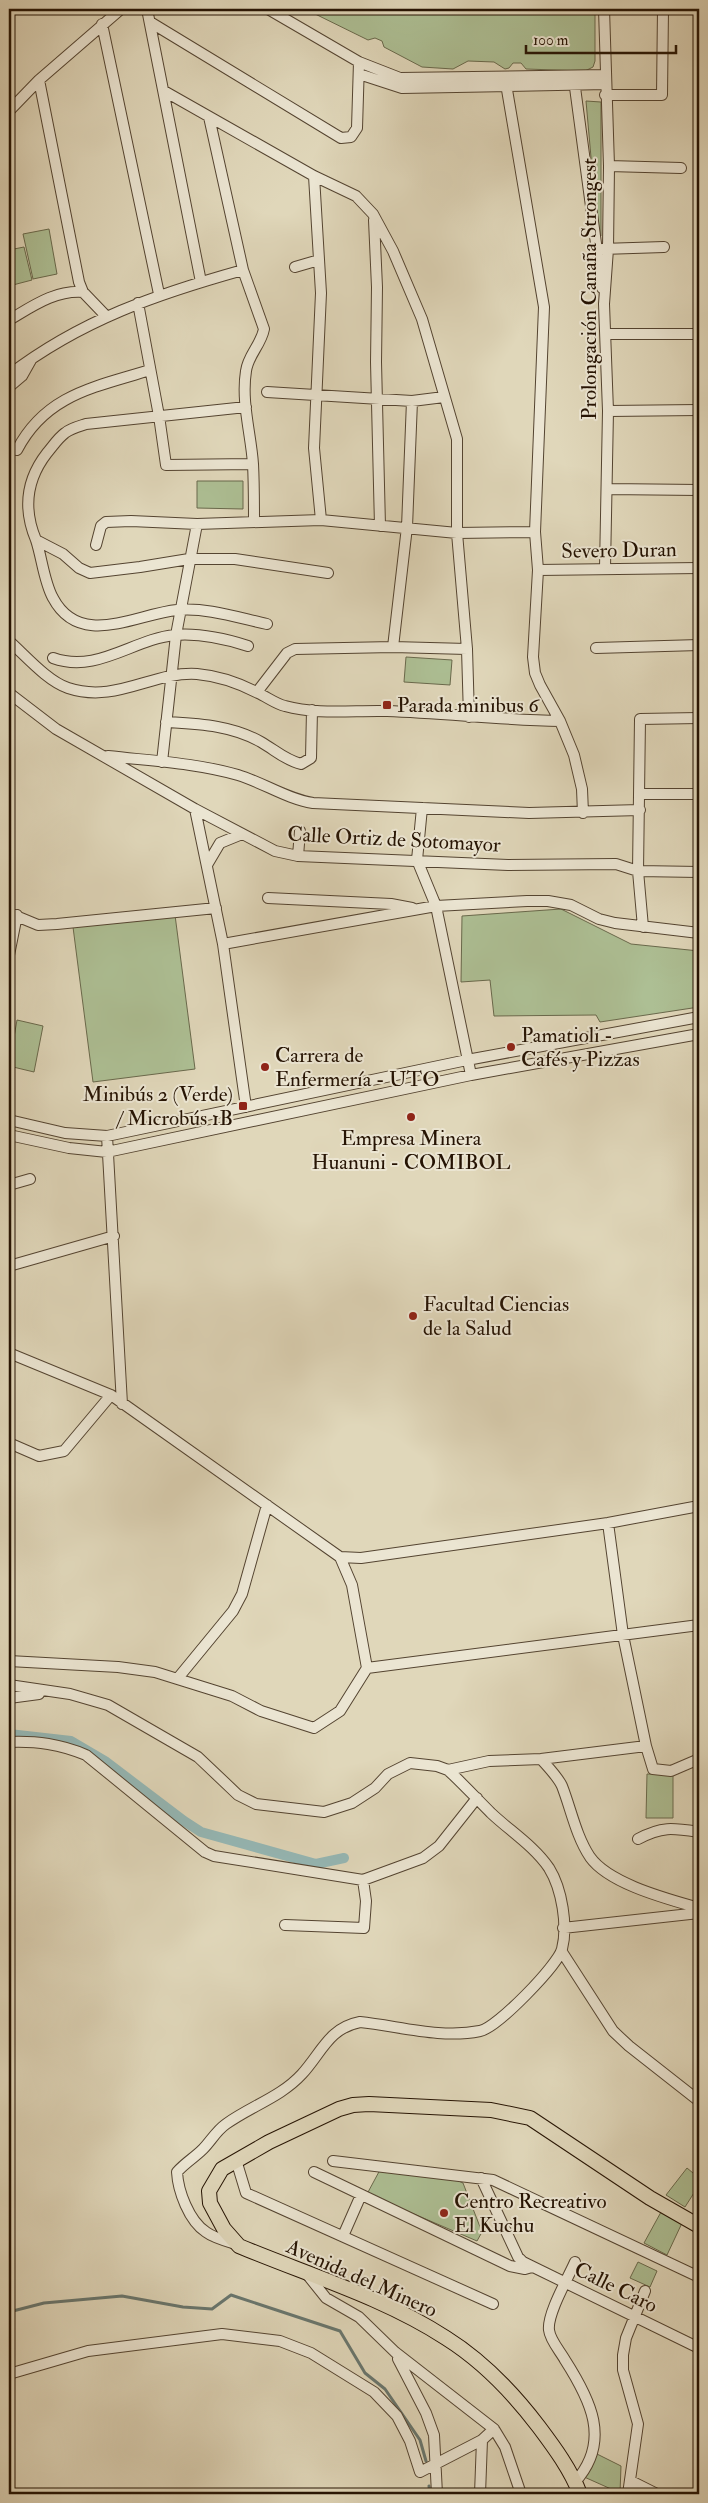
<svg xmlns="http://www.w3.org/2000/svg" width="708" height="2503" viewBox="0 0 708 2503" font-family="'IM FELL Double Pica',serif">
<rect width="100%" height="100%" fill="#e0d7ba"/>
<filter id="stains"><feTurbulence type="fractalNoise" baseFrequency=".004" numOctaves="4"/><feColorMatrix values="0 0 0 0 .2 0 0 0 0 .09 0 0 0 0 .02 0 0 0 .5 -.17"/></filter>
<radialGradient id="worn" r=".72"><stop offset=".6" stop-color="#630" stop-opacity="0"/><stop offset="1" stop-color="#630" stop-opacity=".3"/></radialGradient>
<path fill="#adbf94" stroke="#69694c" d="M305 9H595V61L593 67 585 71 526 69 521 63H513L509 68 505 69 494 62 468 61 453 69 422 67 384 47 382 41 375 38 368 40Z
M586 101 601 102V236H598Z
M49 229 57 274 33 279 23 234Z
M24 247 32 280 9 286V250Z
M197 481H243V509L197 508Z
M406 657 452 660 450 685 404 682Z
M561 909 631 944 699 951V1007L600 1022 596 1015 494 1016 490 980 461 982 462 916Z
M175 915 195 1069 93 1082 73 927Z
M17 1020 43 1026 34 1072 9 1066Z
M647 1774 673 1775V1818H646Z
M381 2168 441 2173 463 2183 482 2232 477 2241 367 2194Z
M687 2168 699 2178V2185L685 2207 666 2195Z
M661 2212 682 2223 667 2255 644 2243Z
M638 2262 657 2271 650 2287 630 2278Z
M591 2451 621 2466 620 2493 582 2476Z"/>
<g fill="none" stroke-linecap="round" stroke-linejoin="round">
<path stroke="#68766e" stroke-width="3" d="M9 2312 44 2303 122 2296 183 2307 212 2309 231 2295 340 2331 365 2373 385 2389 420 2440 426 2461
M429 2486 430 2494"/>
<path stroke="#95b8b6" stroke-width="10" d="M9 1734 71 1741 105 1761 184 1821 201 1832 316 1864 344 1858"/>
<g stroke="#544431" stroke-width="12">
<path id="minor" d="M147 9 201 282
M268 9 359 62 400 78 606 75
M604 9 609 166 608 249 604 304 608 411 605 568
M150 22 341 138 351 137 357 128 359 62
M102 24 159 294
M359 74 402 88 606 84
M505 78 544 307 535 532 538 570 533 657 535 673 540 685 560 721 574 755 582 789 583 813
M39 80 79 282 83 292 106 316
M574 80 602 288
M164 91 314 176 356 196 373 214 393 251 422 319 457 439V533L467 649 469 717
M605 95H662L663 9
M9 111 39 80 121 9
M209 117 243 270 264 329C261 345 248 355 246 371 241 402 251 434 253 464 254 483 254 503 254 522
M609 166 681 168
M314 176 321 293 314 448 321 520
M374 220 377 287 376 362 380 526
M602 249 664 247
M295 267 319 260
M138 303 159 416 166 465 253 464
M9 320C33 306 55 290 83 292
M606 334H699
M9 375C81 320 157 294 243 270
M9 387 22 376 31 360
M267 392 412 401 444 397
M246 407 86 424C80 426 71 428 65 433 58 438 53 446 47 453 26 480 23 509 36 540L63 554 79 568 90 573 140 567 189 559H235L328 573
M608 411 699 410
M17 450C46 394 96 387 150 370
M607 489 699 490
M36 540C42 558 44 582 53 598 80 649 136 614 177 610 206 607 239 618 267 624
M96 545 101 526 106 522 131 521 197 524 321 520 457 533 535 532
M538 570 699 568
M9 641C25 655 47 681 68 688 116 704 153 671 197 674 219 676 239 683 258 693 267 697 276 704 285 706 317 715 354 710 387 711 445 713 502 720 560 721
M393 647 407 527 412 401
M596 648 699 645
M53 658C97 674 133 639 175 635 199 633 226 639 248 646
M257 692 287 653 295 649 393 647 467 649
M9 693 56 729 195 809 275 851 298 856 508 865 616 864 638 871 699 872
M166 722C199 724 231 725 261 742 275 750 285 760 301 764L311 758 312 710
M108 756C152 761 196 763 238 775 264 783 287 799 313 803L529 813 640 810
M162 762 176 635 197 524
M640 794H699
M422 808 417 860 436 906 471 1075
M195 809 223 944 246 1107
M298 856 300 831
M207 865 220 843 242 834
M268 898 391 904 412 908
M9 913 38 925 57 924 216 908
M643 927 638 871 640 719 699 718
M223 944 436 906 527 901H548L571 905 599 919 615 923 699 933
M9 955 17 915
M9 1120 65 1133 107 1136 467 1060 699 1017
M9 1135 69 1148 107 1152 471 1075 699 1034
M107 1136 122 1404
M9 1185 30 1179
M9 1266 114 1236
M9 1353 111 1395 340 1557 352 1585 367 1668 340 1711 314 1728 261 1711 232 1696 155 1672 118 1667 9 1661
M9 1443 39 1456 64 1451 111 1395
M608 1523 623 1635 646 1746
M340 1557 361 1558 608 1523 699 1506
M367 1668 699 1625
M178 1678 233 1611 242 1594 267 1505
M9 1685 70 1694 108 1705 198 1757 238 1795 256 1804 324 1812 352 1803 375 1788 388 1774 410 1763 437 1766 448 1770C463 1784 477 1799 491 1813 510 1831 534 1846 549 1868 562 1889 568 1926 562 1949 558 1965 497 2028 480 2031 441 2039 399 2026 360 2022 329 2028 322 2052 302 2074 281 2097 251 2106 226 2124 216 2131 211 2141 203 2149 194 2158 186 2162 177 2172 178 2191 189 2221 206 2232 214 2238 226 2241 236 2244
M9 1698 39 1694
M9 1742C37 1741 60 1744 86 1755L205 1852 214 1856 363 1880 423 1858 439 1846 477 1798
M541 1759C548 1767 558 1777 562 1786 571 1809 576 1836 590 1857 609 1884 668 1899 699 1908
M448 1770 489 1761 541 1759 646 1746 653 1769 671 1771 699 1759
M638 1839C662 1826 673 1828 699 1832
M285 1925 364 1928 366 1901 363 1880
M563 1928 699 1913
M562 1952 613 2031 629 2046 699 2101
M236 2160 246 2193 493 2304
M333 2161 493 2180 699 2277
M314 2172 510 2266 525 2269 532 2267
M481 2178 518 2257 523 2262 699 2348
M343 2236 361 2195
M575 2262C568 2278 547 2314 549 2330 550 2340 560 2351 565 2360 590 2399 612 2441 575 2482
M306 2273 326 2298 359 2317 395 2352 494 2429 505 2447 521 2494
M398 2359 426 2413 434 2435 437 2494
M9 2374 88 2351 222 2334 280 2341 311 2353 374 2392 397 2416 410 2441 420 2472 482 2440 494 2429
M631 2481 657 2494
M480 2494 482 2440
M628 2494 638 2424 623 2370V2355L626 2338 645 2291"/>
</g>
<g stroke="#251303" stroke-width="16">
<path id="major" d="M580 2494C571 2470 554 2447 539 2427 514 2394 481 2360 446 2338 383 2297 308 2275 239 2246L224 2229 210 2203 209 2191 222 2169 269 2142 339 2109 353 2105 369 2104 491 2110 530 2118 650 2198 699 2226"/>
</g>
<use href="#minor" stroke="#ebe5d2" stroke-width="10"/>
<use href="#major" stroke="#e0d7ba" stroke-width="14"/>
</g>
<g fill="#8f2418" stroke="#ebe5d2" stroke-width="2">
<rect x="382" y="700" width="10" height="10" rx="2.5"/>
<circle cx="511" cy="1047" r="5"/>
<circle cx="265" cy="1067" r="5"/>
<rect x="238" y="1101" width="10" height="10" rx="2.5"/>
<circle cx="411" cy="1117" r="5"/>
<circle cx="413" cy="1316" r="5"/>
<circle cx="444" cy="2213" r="5"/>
</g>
<g text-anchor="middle" stroke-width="4" stroke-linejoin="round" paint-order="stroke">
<g font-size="21" fill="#251303" stroke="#ebe5d2">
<text transform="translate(589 289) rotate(-90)" y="7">Prolongación Canaña Strongest</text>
<text transform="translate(619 550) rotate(-1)" y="7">Severo Duran</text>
<text transform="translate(394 839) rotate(3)" y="7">Calle Ortiz de Sotomayor</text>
<text transform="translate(362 2278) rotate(24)" y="7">Avenida del Minero</text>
<text transform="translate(616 2287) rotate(26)" y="7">Calle Caro</text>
</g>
<g font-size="21" fill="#251303" stroke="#ebe5d2" text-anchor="start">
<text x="397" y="712">Parada minibus 6</text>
<text x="521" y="1042">Pamatioli -<tspan x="521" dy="24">Cafés y Pizzas</tspan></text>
<text x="275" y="1062">Carrera de<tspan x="275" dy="24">Enfermería - UTO</tspan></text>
<text x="233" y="1101" text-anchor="end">Minibús 2 (Verde)<tspan x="233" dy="24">/ Microbús 1B</tspan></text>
<text x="411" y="1145" text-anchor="middle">Empresa Minera<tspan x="411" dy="24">Huanuni - COMIBOL</tspan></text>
<text x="423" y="1311">Facultad Ciencias<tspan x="423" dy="24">de la Salud</tspan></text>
<text x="454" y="2208">Centro Recreativo<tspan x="454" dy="24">El Kuchu</tspan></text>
</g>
</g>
<rect width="708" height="2503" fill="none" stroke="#e0d7ba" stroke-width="30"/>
<rect x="10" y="10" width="688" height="2483" fill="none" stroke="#251303" stroke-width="2.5"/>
<rect x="15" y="15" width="678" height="2473" fill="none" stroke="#251303"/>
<path d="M526 45v8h150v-8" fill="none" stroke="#251303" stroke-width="2.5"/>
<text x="533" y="45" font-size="15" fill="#251303" stroke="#ebe5d2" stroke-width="4" paint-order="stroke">100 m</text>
<rect width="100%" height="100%" filter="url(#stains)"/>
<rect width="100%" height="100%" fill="url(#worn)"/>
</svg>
